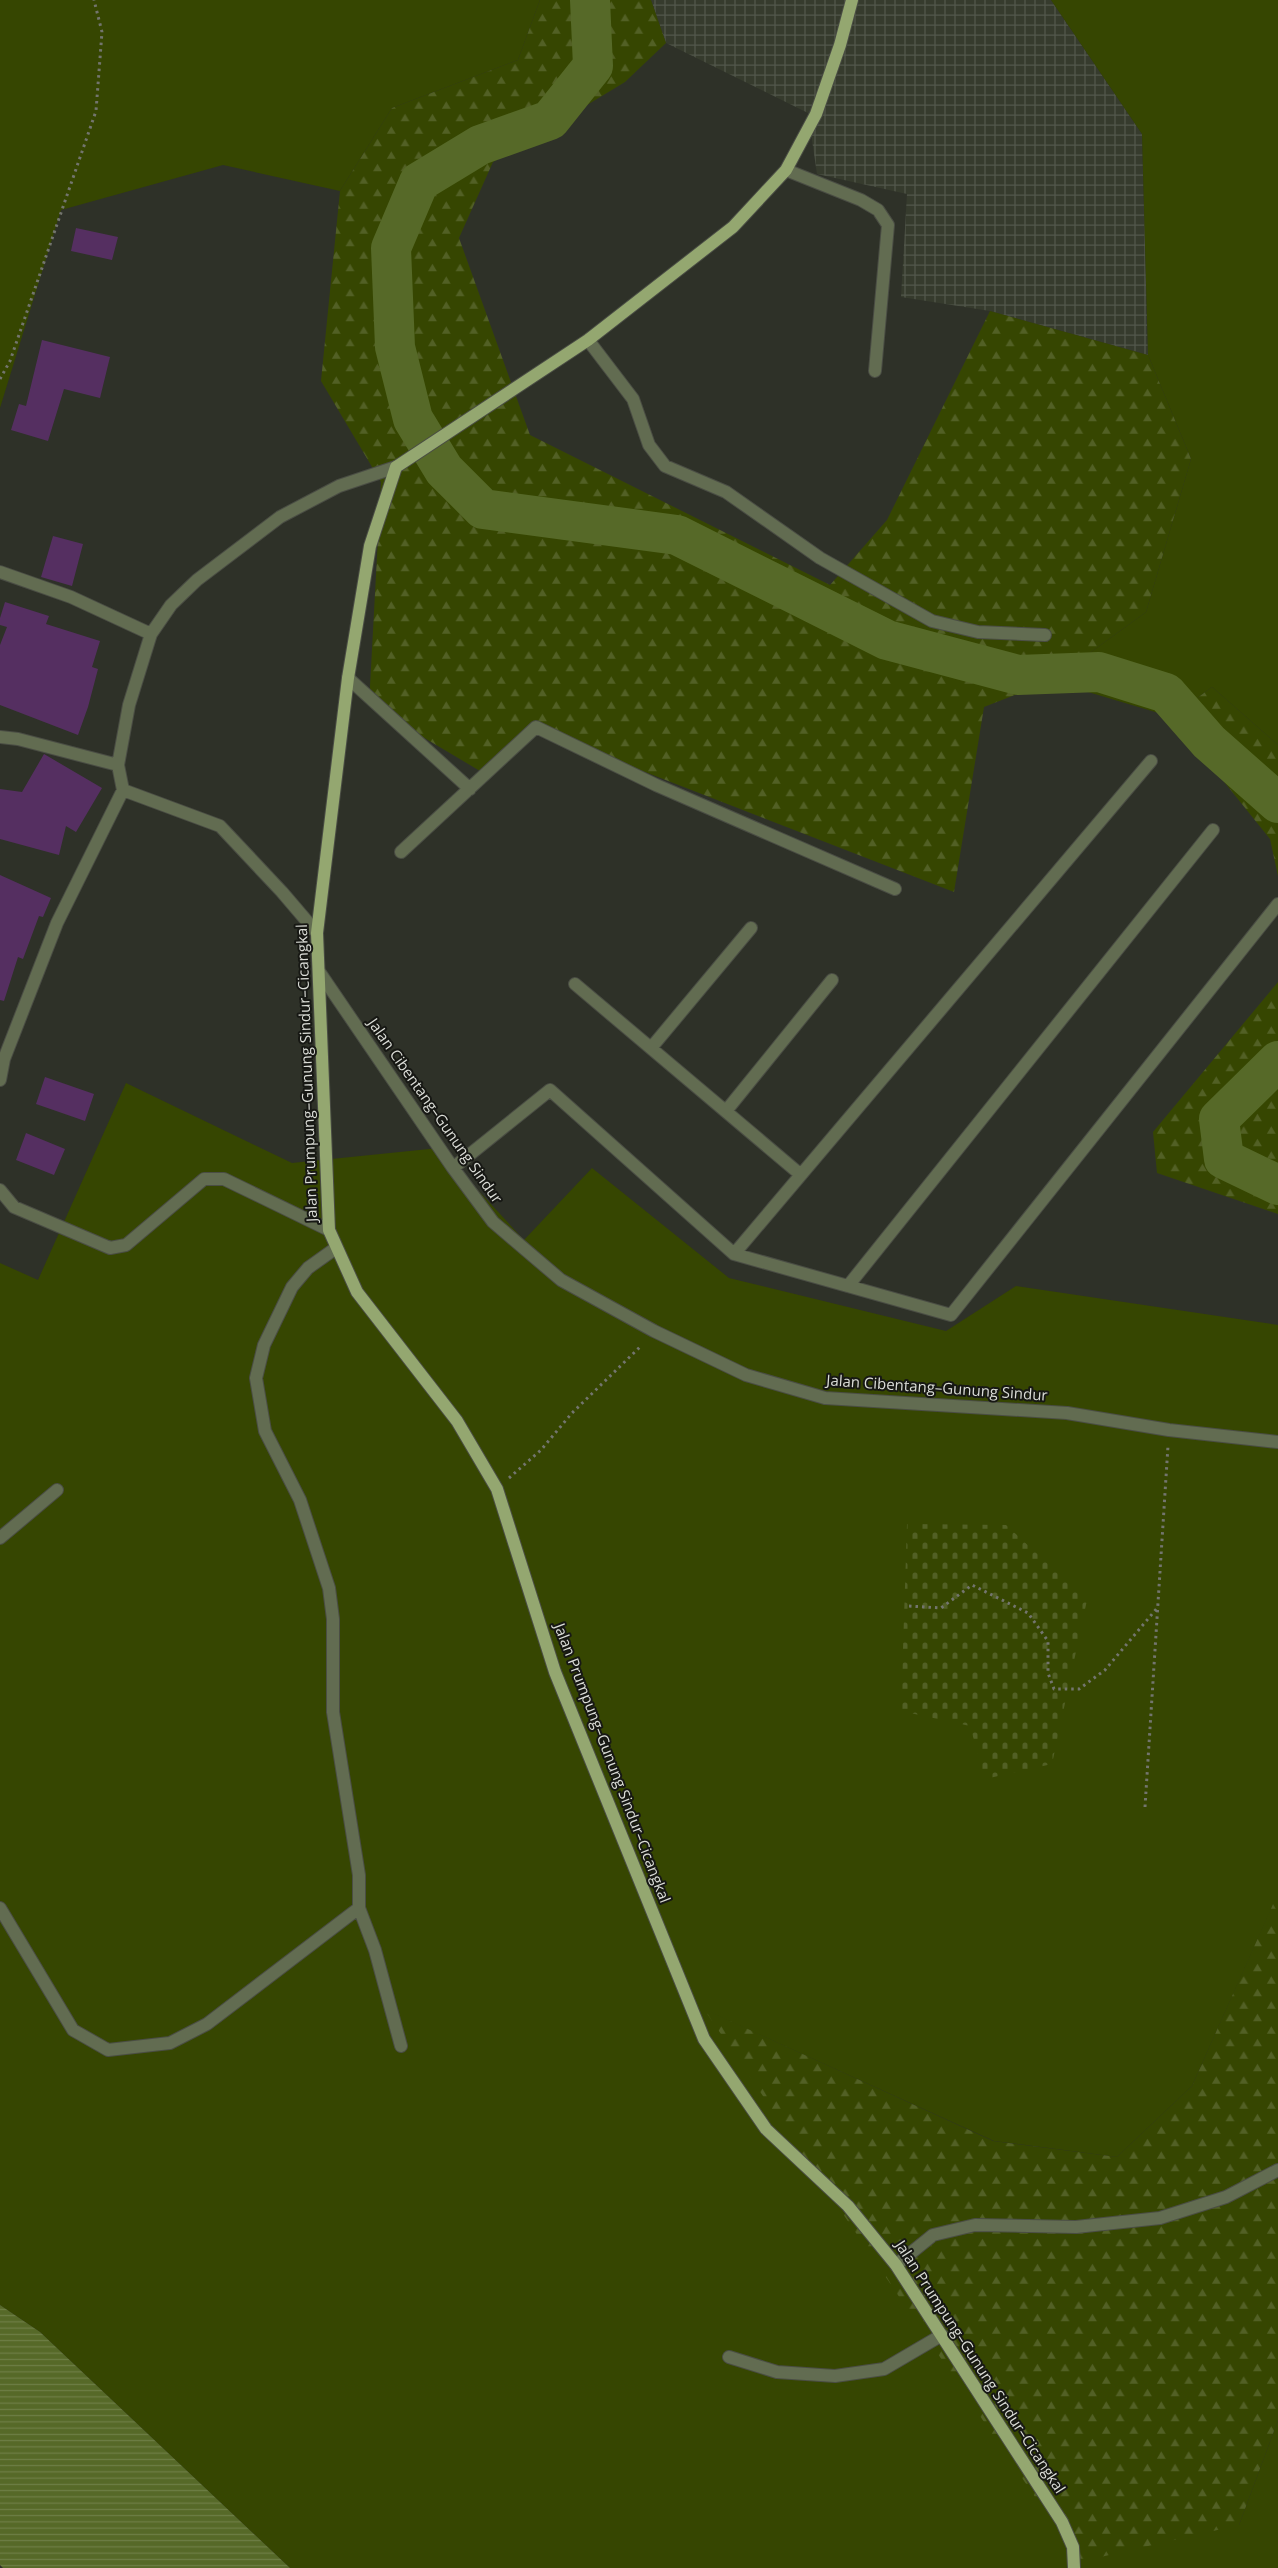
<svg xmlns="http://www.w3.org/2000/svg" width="1278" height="2568" viewBox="0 0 1278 2568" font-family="'Open Sans',sans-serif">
<defs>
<pattern id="industrial-grid" width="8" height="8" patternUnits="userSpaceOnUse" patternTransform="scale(1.25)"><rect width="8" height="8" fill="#363b2d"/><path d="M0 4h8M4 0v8" fill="none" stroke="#52574b"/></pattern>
<pattern id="forest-firs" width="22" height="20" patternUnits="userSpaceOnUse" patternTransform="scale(1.25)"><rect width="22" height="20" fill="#364601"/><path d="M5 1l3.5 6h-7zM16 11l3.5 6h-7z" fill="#526025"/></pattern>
<pattern id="cemetery-stones" width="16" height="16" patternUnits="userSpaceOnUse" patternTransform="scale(1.25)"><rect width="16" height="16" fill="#364601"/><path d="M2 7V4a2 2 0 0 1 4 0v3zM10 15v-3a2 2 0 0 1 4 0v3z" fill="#526025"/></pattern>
<pattern id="water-rules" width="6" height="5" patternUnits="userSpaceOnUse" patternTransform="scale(1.25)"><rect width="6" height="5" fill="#566928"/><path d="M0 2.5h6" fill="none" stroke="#6e7e46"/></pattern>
</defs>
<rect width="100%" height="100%" fill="#2e3128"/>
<path fill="url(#industrial-grid)" d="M651 0H1051L1142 134 1148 355 990 311 901 297 907 194 817 174 808 113 666 43Z"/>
<path fill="#364601" d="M0 0H540L518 60 392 108 340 191 223 165 61 210 0 408Z
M1051 0H1278V745L1212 687 1172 717 1051 681 1146 612 1191 459 1148 355 1142 134Z
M126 1083 292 1163 439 1148 524 1240 592 1168 729 1278 946 1331 1016 1286 1278 1325V1894L1192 2086 1117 2157 994 2141 705 2010 1239 2525 1278 2420V2568H290L40 2332 0 2305V1263L38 1280Z"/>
<path fill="url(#forest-firs)" d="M540 0H651L666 43 625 82 493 162 459 238 530 435 830 585 887 520 990 311 1148 355 1191 459 1146 612 1051 681 984 707 954 892 537 730 480 771 369 705 381 482 321 381 340 191 392 108 518 60Z
M1212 687 1278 745V876L1270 839 1172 717Z
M1278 982V1214L1157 1173 1153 1132Z
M1278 1893V2420L1239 2525 1079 2562 704 2009 993 2141 1117 2157 1192 2086Z"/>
<path fill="url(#cemetery-stones)" d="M907 1524 1006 1525 1087 1600 1052 1764 985 1779 970 1726 901 1711Z"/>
<path fill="url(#water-rules)" d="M0 2305 40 2332 290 2568H3L0 2565Z"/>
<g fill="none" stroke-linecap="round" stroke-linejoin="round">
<path stroke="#566928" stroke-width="40" d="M590 0 593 66 550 120 480 145 419 182 391 248 395 347 413 419 444 470 483 509 677 535 887 640 1018 675 1099 672 1166 693 1209 742 1278 803
M1278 1061 1219 1119 1224 1159 1278 1185"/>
</g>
<path fill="#552f61" d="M76 228 118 237 112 260 71 251Z
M42 340 110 357 100 398 64 389 48 441 11 430 19 404 26 406Z
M53 536 83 544 72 586 41 577Z
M5 602 49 616 46 624 100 641 92 667 98 669 88 707 78 735 0 705V645L7 627 0 625V618Z
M44 754 102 788 76 832 66 826 59 855 0 839V789L22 792Z
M0 875 51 898 43 917 39 916 23 959 18 957 4 1001 0 1000Z
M45 1077 94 1094 85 1121 36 1104Z
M26 1133 65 1149 54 1175 16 1160Z"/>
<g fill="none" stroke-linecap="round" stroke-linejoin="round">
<g stroke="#4a4d44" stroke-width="14">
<path id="minor" d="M786 170 861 200 878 210 888 225 875 371
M588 340 633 399 649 445 665 466 726 492 820 558 932 621 978 632 1045 635
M0 572 71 597 151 634
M348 678 470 789
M0 737 18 739 118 765
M401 852 536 727 656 785 895 889
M317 933 282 892 220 826 123 790 118 765 129 705 151 634 171 605 197 580 280 517 339 486 396 467
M320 973 453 1168 493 1222 561 1280 654 1331 746 1375 825 1398 1067 1413 1169 1430 1278 1442
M575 984 801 1175
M651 1048 751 928
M0 1080 4 1059 57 923 123 790
M726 1111 832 980
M453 1168 550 1090 734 1254 1151 761
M0 1190 14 1207 110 1248 126 1245 204 1179H224L329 1230
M336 1248 308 1268 292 1287 264 1345 256 1378 265 1431 300 1500 329 1588 333 1619V1712L359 1875V1908L375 1950 401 2046
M734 1254 951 1315 1278 904
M848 1286 1213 830
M0 1538 57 1490
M0 1908 73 2030 108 2050 170 2043 207 2024 359 1908
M896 2265 933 2235 975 2225 1076 2227 1160 2218 1226 2197 1278 2170
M729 2357 777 2372 835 2376 884 2369 942 2335"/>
</g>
<g stroke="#4a4d44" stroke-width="14">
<path id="major" d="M852 0 840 45 816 114 786 170 733 227 588 340 396 467 370 546 348 678 317 933 329 1230 357 1292 457 1421 497 1489 555 1672 704 2039 766 2129 848 2206 896 2265 1062 2522 1073 2547 1074 2568"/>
</g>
<path stroke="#73756e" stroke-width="3" stroke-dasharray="2.5 4" stroke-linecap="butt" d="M0 379 10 361 96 111 102 32 94 0
M509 1478 541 1450 572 1413 642 1345
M909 1606 941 1608 972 1585 1028 1613 1048 1641V1673L1054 1689H1079L1105 1670 1158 1607
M1145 1807 1168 1446"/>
<use href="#minor" stroke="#626c51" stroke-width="12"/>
<use href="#major" stroke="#94a770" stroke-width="12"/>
</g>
<g text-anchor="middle" stroke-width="4" stroke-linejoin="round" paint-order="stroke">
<g font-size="15" fill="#dbddd7" stroke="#171814">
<text transform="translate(307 1073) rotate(-92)" y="5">Jalan Prumpung–Gunung Sindur–Cicangkal</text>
<text transform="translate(435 1111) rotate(55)" y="5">Jalan Cibentang–Gunung Sindur</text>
<text transform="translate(937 1388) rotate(4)" y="5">Jalan Cibentang–Gunung Sindur</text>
<text transform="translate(612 1763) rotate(69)" y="5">Jalan Prumpung–Gunung Sindur–Cicangkal</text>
<text transform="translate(980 2367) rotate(57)" y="5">Jalan Prumpung–Gunung Sindur–Cicangkal</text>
</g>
</g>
</svg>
